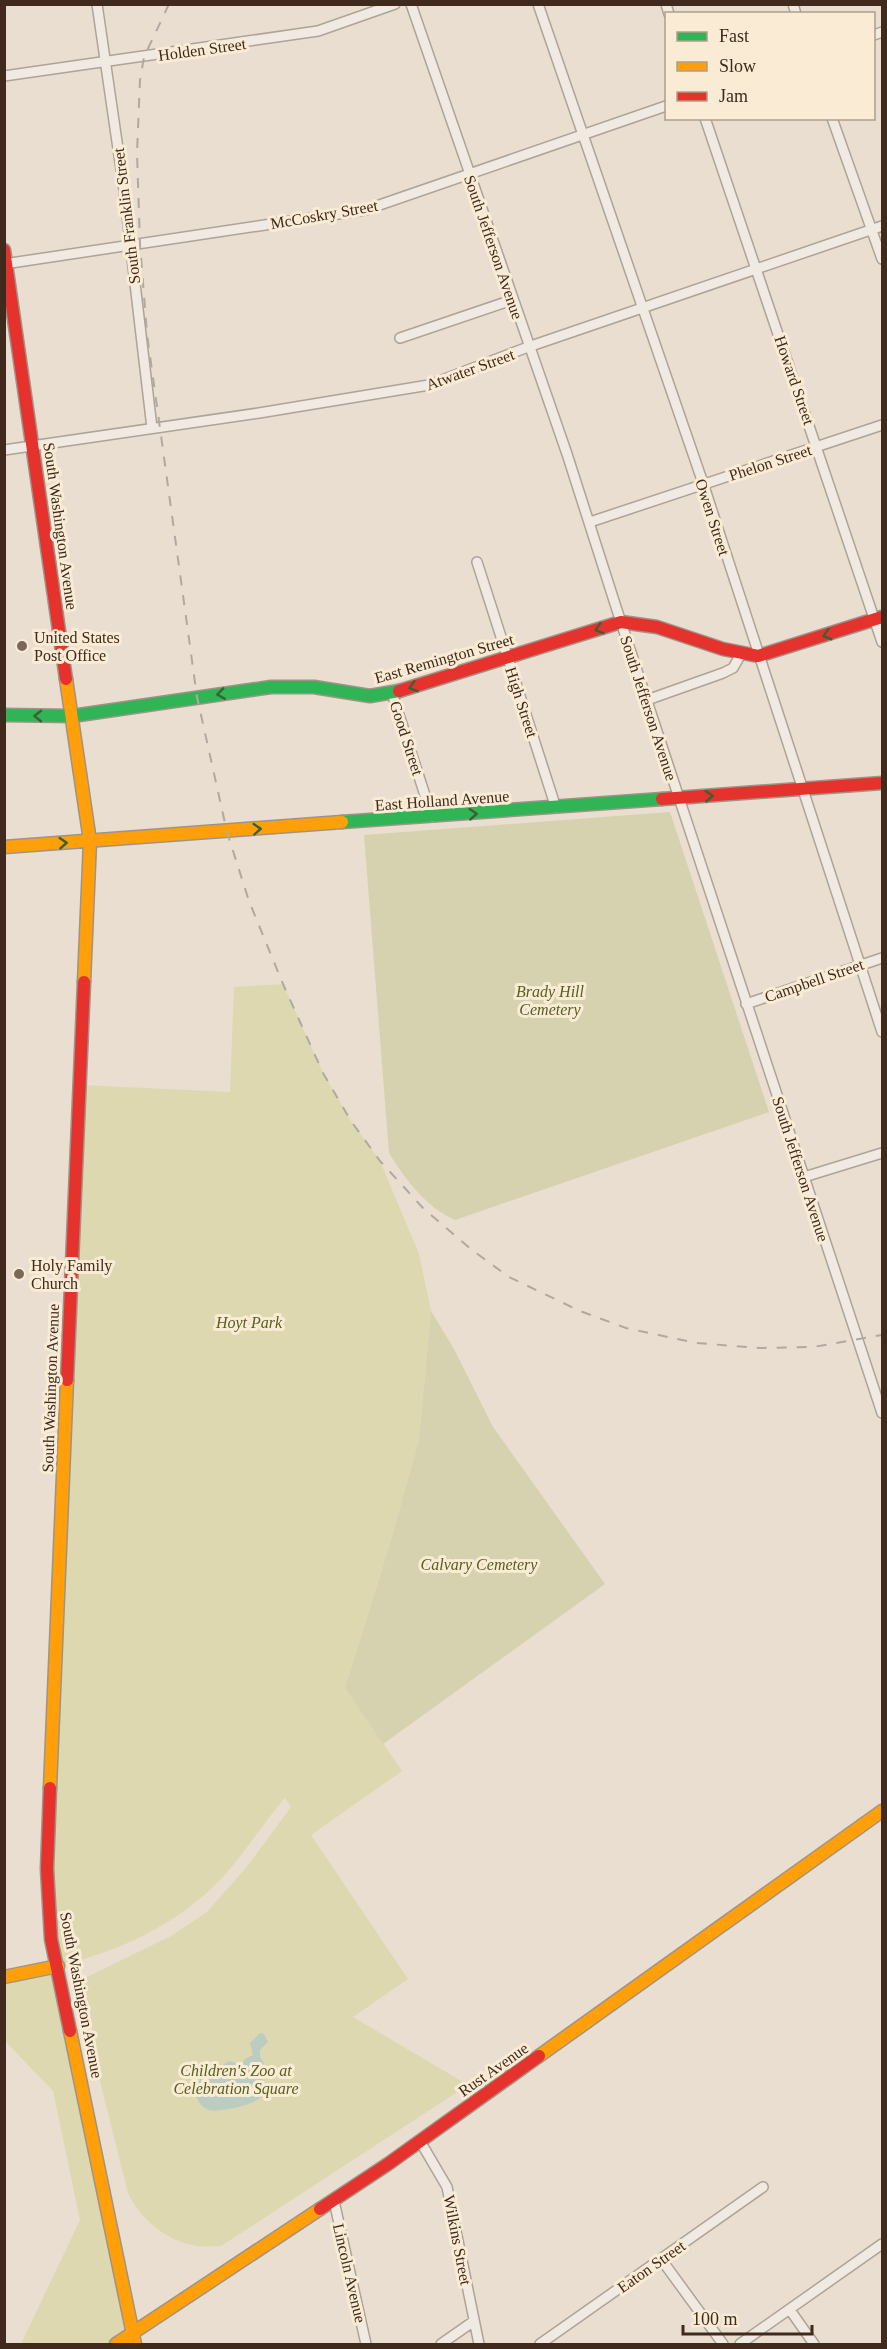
<svg xmlns="http://www.w3.org/2000/svg" width="887" height="2349" viewBox="0 0 887 2349" font-family="'Times New Roman',serif">
<rect width="100%" height="100%" fill="#e9decf"/>
<path fill="#ddd8b0" d="M283 984 323 1073 351 1121 380 1161 419 1254 431 1311 419 1440 389 1547 345 1688 402 1771 311 1835 408 1979 353 2017 468 2085 221 2246C213 2246 205 2247 197 2246 168 2242 140 2219 128 2193L97 2069 95 2040 83 1987 85 1978 171 1936 207 1912 246 1868 291 1807 285 1798C263 1823 245 1853 222 1878 177 1925 120 1951 58 1966L133 2333 116 2344H21L80 2220 53 2091 5 2041V1977L57 1966 51 1939 80 1085 230 1092 234 987Z"/>
<path fill="#d6d2b0" d="M670 812 769 1112 455 1220C427 1208 405 1179 389 1153L364 835Z
M431 1311 454 1349 493 1427 605 1584 383 1744 345 1688 389 1547 419 1440Z"/>
<path fill="#bacdc0" d="M260 2033 264 2034 268 2042 260 2050V2057L264 2063 261 2069C262 2078 266 2087 261 2096 257 2105 218 2113 209 2110 199 2107 196 2097 194 2088L201 2078 229 2061 241 2065 245 2059 253 2055 250 2043Z"/>
<g fill="none" stroke-linecap="round" stroke-linejoin="round">
<g stroke="#aea397" stroke-width="12">
<path id="street" d="M97 4 124 190 152 428
M411 4 567 454 617 610 882 1413
M538 4 703 483 882 1032
M666 4 669 14
M793 4 796 14
M874 35 882 32
M4 76 318 31 395 4
M705 118 882 642
M832 118 882 259
M4 264 365 210 666 106
M400 338 512 300
M4 450 259 413 429 385 528 347 882 226
M590 522 882 425
M477 562 556 808
M392 693 432 817
M647 700 723 673 733 668 741 654
M746 1004 882 958
M804 1177 882 1153
M420 2141 447 2187 479 2344
M334 2201 366 2344
M661 2259 723 2344
M790 2310 814 2344
M441 2344 474 2321
M540 2344 763 2187
M740 2344 882 2244"/>
</g>
<g stroke="#9e9388" stroke-width="15">
<path id="fast" d="M4 715 72 716 271 687H314L370 696 399 691
M342 822 662 799"/>
</g>
<g stroke="#9e9388" stroke-width="15">
<path id="slow" d="M66 679 90 841 84 982
M4 847 342 822
M50 1788 67 1380
M4 1977 58 1966
M70 2031 135 2344
M539 2056 882 1811
M116 2344 320 2209"/>
</g>
<g stroke="#9e9388" stroke-width="15">
<path id="jam" d="M4 250 66 679
M399 691 621 622 657 627 723 649 758 656 882 617
M662 799 882 783
M67 1380 84 982
M50 1788 47 1869 51 1939 70 2031
M320 2209 388 2164 539 2056"/>
</g>
<use href="#street" stroke="#f0eae2" stroke-width="9"/>
<use href="#fast" stroke="#30b455" stroke-width="12"/>
<use href="#slow" stroke="#ff9f0a" stroke-width="12"/>
<use href="#jam" stroke="#e5322d" stroke-width="12"/>
<path stroke="#b0a9a1" stroke-width="2" stroke-dasharray="10 10" stroke-linecap="butt" d="M169 4 144 57 140 80 137 153 140 244 147 334 197 697 227 832 249 901 283 984 323 1073 351 1121 380 1161 423 1208 472 1250 509 1277 580 1311 626 1328 696 1343 760 1348 813 1347 882 1335"/>
</g>
<defs><path id="oneway-chevron" d="M-2-3.5L2.5 0L-2 3.5" fill="none" stroke-width="1.6" stroke-linecap="round" stroke-linejoin="round" transform="scale(1.5)"/></defs>
<g stroke="#396133">
<use href="#oneway-chevron" transform="translate(599 629) rotate(163)"/>
<use href="#oneway-chevron" transform="translate(827 635) rotate(163)"/>
<use href="#oneway-chevron" transform="translate(413 687) rotate(163)"/>
<use href="#oneway-chevron" transform="translate(221 694) rotate(172)"/>
<use href="#oneway-chevron" transform="translate(38 716) rotate(-179)"/>
<use href="#oneway-chevron" transform="translate(709 796) rotate(-4)"/>
<use href="#oneway-chevron" transform="translate(473 814) rotate(-4)"/>
<use href="#oneway-chevron" transform="translate(257 829) rotate(-4)"/>
<use href="#oneway-chevron" transform="translate(63 843) rotate(-4)"/>
</g>
<g fill="#7a695b" stroke="#faebd5" stroke-width="2">
<circle cx="22" cy="646" r="6"/>
<circle cx="19" cy="1274" r="6"/>
</g>
<g text-anchor="middle" stroke-width="6" stroke-linejoin="round" paint-order="stroke">
<g font-size="16" fill="#3f2a1d" stroke="#faebd5">
<text transform="translate(202 49) rotate(-8)" y="6">Holden Street</text>
<text transform="translate(324 214) rotate(-10)" y="6">McCoskry Street</text>
<text transform="translate(126 216) rotate(-97)" y="6">South Franklin Street</text>
<text transform="translate(494 247) rotate(71)" y="6">South Jefferson Avenue</text>
<text transform="translate(470 369) rotate(-20)" y="6">Atwater Street</text>
<text transform="translate(795 380) rotate(71)" y="6">Howard Street</text>
<text transform="translate(770 462) rotate(-18)" y="6">Phelon Street</text>
<text transform="translate(713 517) rotate(72)" y="6">Owen Street</text>
<text transform="translate(61 526) rotate(82)" y="6">South Washington Avenue</text>
<text transform="translate(444 658) rotate(-16)" y="6">East Remington Street</text>
<text transform="translate(522 702) rotate(72)" y="6">High Street</text>
<text transform="translate(649 708) rotate(72)" y="6">South Jefferson Avenue</text>
<text transform="translate(407 738) rotate(72)" y="6">Good Street</text>
<text transform="translate(442 800) rotate(-4)" y="6">East Holland Avenue</text>
<text transform="translate(814 980) rotate(-19)" y="6">Campbell Street</text>
<text transform="translate(801 1169) rotate(72)" y="6">South Jefferson Avenue</text>
<text transform="translate(50 1388) rotate(-88)" y="6">South Washington Avenue</text>
<text transform="translate(82 1995) rotate(79)" y="6">South Washington Avenue</text>
<text transform="translate(493 2069) rotate(-35)" y="6">Rust Avenue</text>
<text transform="translate(458 2240) rotate(79)" y="6">Wilkins Street</text>
<text transform="translate(651 2266) rotate(-35)" y="6">Eaton Street</text>
<text transform="translate(350 2273) rotate(77)" y="6">Lincoln Avenue</text>
</g>
<g font-size="16" fill="#3f2a1d" stroke="#faebd5" text-anchor="start">
<text x="34" y="643">United States<tspan x="34" dy="18">Post Office</tspan></text>
<text x="31" y="1271">Holy Family<tspan x="31" dy="18">Church</tspan></text>
</g>
<g font-size="16" font-style="italic" fill="#555f21" stroke="#faebd5">
<text x="550" y="997">Brady Hill<tspan x="550" dy="18">Cemetery</tspan></text>
<text x="249" y="1328">Hoyt Park</text>
<text x="479" y="1570">Calvary Cemetery</text>
<text x="236" y="2076">Children's Zoo at<tspan x="236" dy="18">Celebration Square</tspan></text>
</g>
</g>
<rect width="887" height="2349" fill="none" stroke="#3f2a1d" stroke-width="12"/>
<rect x="665" y="12" width="210" height="108" fill="#faebd5" stroke="#af9e8b" stroke-width="1.5"/>
<rect x="677" y="32" width="30" height="9" fill="#30b455" stroke="#af9e8b" stroke-width="1.5"/>
<text x="719" y="42" font-size="18" fill="#3f2a1d">Fast</text>
<rect x="677" y="62" width="30" height="9" fill="#ff9f0a" stroke="#af9e8b" stroke-width="1.5"/>
<text x="719" y="72" font-size="18" fill="#3f2a1d">Slow</text>
<rect x="677" y="92" width="30" height="9" fill="#e5322d" stroke="#af9e8b" stroke-width="1.5"/>
<text x="719" y="102" font-size="18" fill="#3f2a1d">Jam</text>
<path d="M683 2325v9h129v-9" fill="none" stroke="#3f2a1d" stroke-width="3"/>
<text x="692" y="2325" font-size="18" fill="#3f2a1d" stroke="#faebd5" stroke-width="4.5" paint-order="stroke">100 m</text>
</svg>
